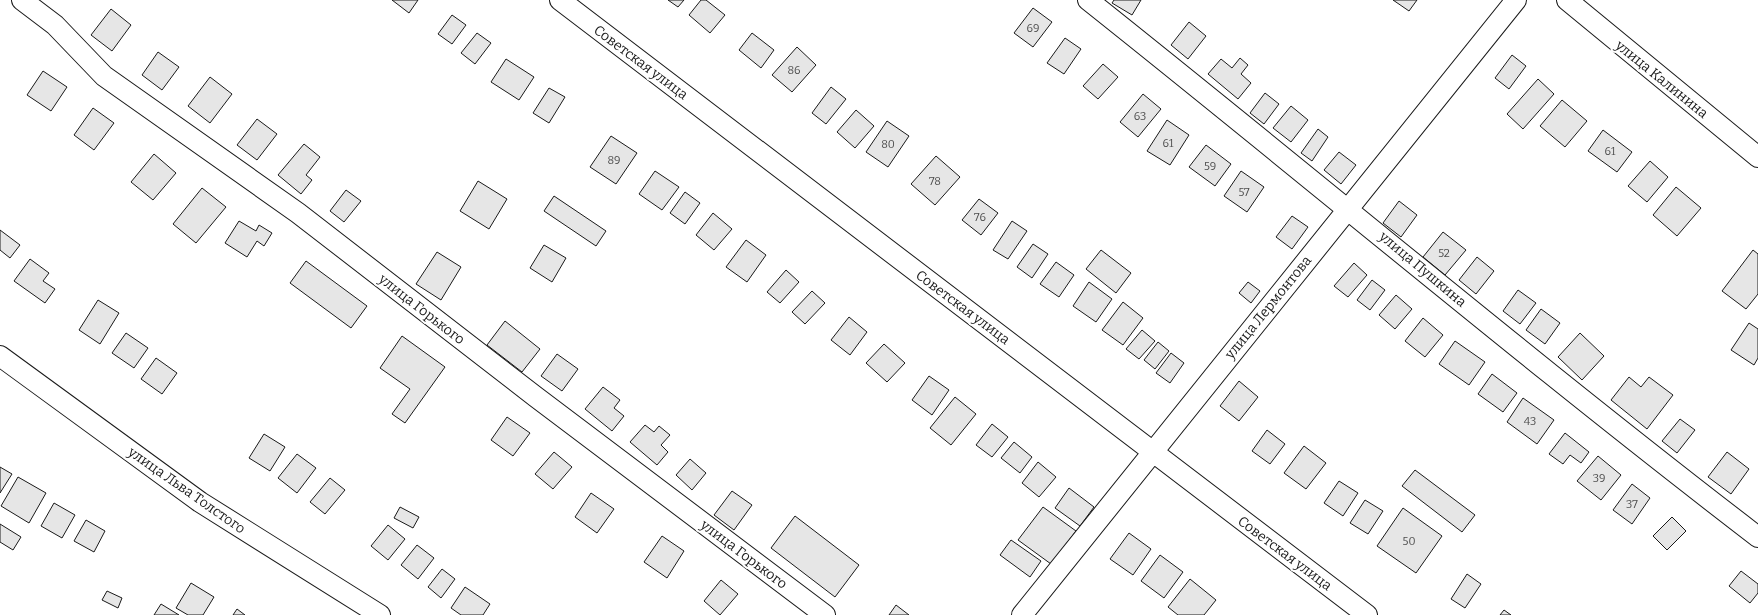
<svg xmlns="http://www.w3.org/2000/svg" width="1758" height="615" viewBox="0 0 1758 615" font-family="Bitter,serif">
<rect width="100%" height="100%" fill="#fff"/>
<path fill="#e6e6e6" stroke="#1a1a1a" d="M392 0H418L409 13Z
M668 0H684L678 7Z
M701 0H706L725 15 710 33 689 15Z
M1114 0H1141L1132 15 1112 3Z
M1393 0H1417L1409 11Z
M1033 8 1052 22 1033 47 1014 33Z
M111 9 131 25 112 51 91 35Z
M452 15 466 25 452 44 438 34Z
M1189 22 1206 36 1188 59 1171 45Z
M477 33 491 43 475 64 461 53Z
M752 33 774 50 761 68 739 50Z
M1065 38 1081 49 1064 74 1047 63Z
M797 47 816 65 792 92 772 75Z
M158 52 179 67 162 90 142 75Z
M1512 55 1526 66 1509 89 1495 78Z
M1240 58 1248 65 1241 74 1251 83 1238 99 1208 74 1221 59 1232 68Z
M506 59 534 77 519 100 491 82Z
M1103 64 1118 77 1098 99 1083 86Z
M43 71 67 87 51 111 27 95Z
M210 77 232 94 210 123 188 106Z
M1538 79 1554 94 1523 129 1507 114Z
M831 87 846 99 826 124 812 113Z
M549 88 565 97 549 123 533 113Z
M1265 93 1279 104 1264 124 1250 113Z
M1143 94 1161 109 1138 137 1120 122Z
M1562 100 1587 121 1565 147 1540 126Z
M1291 106 1308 120 1291 142 1273 128Z
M93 108 114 123 94 150 74 135Z
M856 110 874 126 855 148 837 132Z
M257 119 277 134 257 160 237 145Z
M1167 120 1189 135 1170 165 1147 151Z
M887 121 909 136 888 167 866 152Z
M1318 129 1328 137 1312 161 1301 153Z
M1603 130 1632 152 1617 172 1588 151Z
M611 136 637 153 616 184 590 167Z
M304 144 320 157 306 175 312 180 301 194 278 175Z
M1206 145 1231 164 1215 186 1189 167Z
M1339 152 1356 165 1341 184 1324 170Z
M154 154 176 173 153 200 131 182Z
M936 156 960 177 935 205 911 184Z
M1650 161 1668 177 1647 202 1628 186Z
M655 171 679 187 662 210 639 194Z
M1241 171 1264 187 1247 212 1224 196Z
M478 181 507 199 489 229 460 211Z
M1676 187 1701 208 1677 236 1653 215Z
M202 188 226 207 196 243 173 224Z
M346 190 361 201 344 222 330 211Z
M685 192 700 203 685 224 670 213Z
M554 196 606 231 596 246 544 211Z
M979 199 998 213 981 235 962 220Z
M1399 201 1417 215 1401 237 1383 223Z
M713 213 732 229 714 250 696 235Z
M1292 216 1308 227 1292 249 1276 237Z
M239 221 256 231 259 225 272 233 264 246 257 241 247 257 225 243Z
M1012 221 1027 231 1008 259 993 250Z
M0 230 20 245 10 258 0 250Z
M1443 232 1466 250 1445 275 1423 257Z
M746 240 766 255 747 282 726 267Z
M1033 244 1048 254 1032 278 1017 267Z
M544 245 566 258 552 282 530 268Z
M1101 250 1131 273 1116 293 1086 269Z
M1753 250 1758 254V294L1746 309 1722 291Z
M437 252 461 267 441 300 416 284Z
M1477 257 1494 271 1476 294 1459 280Z
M30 259 49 273 43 281 55 289 45 303 14 281Z
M306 261 367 306 351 328 290 283Z
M1056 262 1074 275 1059 297 1040 284Z
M1354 263 1367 275 1348 297 1334 286Z
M786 270 799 282 780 303 767 292Z
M1372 280 1385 290 1370 310 1357 300Z
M1089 282 1112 299 1096 322 1073 306Z
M1248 282 1260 291 1251 303 1239 293Z
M1518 290 1536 303 1520 324 1503 311Z
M812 291 825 303 805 324 792 312Z
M1396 295 1412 309 1395 329 1379 315Z
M98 300 119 313 100 344 79 330Z
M1123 302 1143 318 1123 345 1102 330Z
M1541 309 1560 323 1545 344 1526 330Z
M849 317 867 332 850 355 831 340Z
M1423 318 1443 335 1425 357 1405 341Z
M505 321 540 349 522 372 487 345Z
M1749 323 1758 329V358L1754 365 1731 350Z
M1142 330 1155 341 1139 359 1126 349Z
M126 333 148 348 134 368 112 353Z
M1580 333 1604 356 1582 380 1558 357Z
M402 336 445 367 405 423 392 414 410 389 380 368Z
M1455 341 1485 362 1469 385 1439 364Z
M1158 342 1169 351 1155 369 1144 360Z
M884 344 905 363 887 382 866 363Z
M1171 353 1184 363 1170 383 1156 373Z
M557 354 578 369 562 391 541 376Z
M156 358 177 373 162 394 141 379Z
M1492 374 1517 393 1503 412 1478 394Z
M929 376 949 390 932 415 912 400Z
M1629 377 1641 387 1649 377 1673 395 1647 429 1611 400Z
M1239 381 1258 397 1239 421 1220 406Z
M603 387 620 400 614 408 624 416 612 431 585 409Z
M955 397 976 414 951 445 930 428Z
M1523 398 1554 420 1537 444 1507 422Z
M507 417 530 433 513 456 491 440Z
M1680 419 1695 430 1677 453 1662 441Z
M992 424 1008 437 992 457 976 445Z
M645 425 654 432 659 426 670 435 661 445 668 452 657 465 630 442Z
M1267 430 1285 444 1270 464 1252 451Z
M1565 433 1589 452 1581 463 1570 455 1563 464 1549 454Z
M264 434 285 447 270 471 249 458Z
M1014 442 1032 457 1020 473 1001 458Z
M1304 446 1326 463 1306 489 1284 473Z
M554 452 572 467 553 489 535 474Z
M1727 452 1749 469 1731 494 1708 477Z
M297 454 316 468 297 493 278 478Z
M1598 456 1621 475 1601 500 1577 481Z
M690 459 706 473 692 490 676 475Z
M1038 462 1056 477 1039 497 1022 483Z
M0 467 12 474 0 493Z
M1415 470 1475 515 1462 532 1402 486Z
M18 477 46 493 29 523 1 506Z
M330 478 345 490 325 514 310 502Z
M1339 481 1358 493 1343 516 1324 503Z
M1632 484 1650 498 1632 524 1613 510Z
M1069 488 1094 507 1080 526 1055 508Z
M732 491 752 505 734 530 714 515Z
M591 493 614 509 597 533 575 517Z
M1365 500 1383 511 1368 534 1350 523Z
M54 503 75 515 62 538 41 526Z
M400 507 419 517 413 528 394 518Z
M1043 507 1076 531 1051 564 1018 540Z
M1403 508 1442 536 1416 573 1377 546Z
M795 516 859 565 835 597 771 548Z
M1672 517 1686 531 1667 550 1653 536Z
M86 520 105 531 94 552 74 541Z
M0 524 21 537 13 550 0 542Z
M388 525 405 539 388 560 371 546Z
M1129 533 1151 549 1133 575 1110 559Z
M662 536 684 551 667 578 644 562Z
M1011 540 1041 561 1030 577 1000 555Z
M417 545 434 558 418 579 401 565Z
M1160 555 1183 572 1164 598 1141 581Z
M442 569 455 579 441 598 428 587Z
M1741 571 1758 584V593L1750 603 1729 586Z
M1467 574 1481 584 1465 608 1451 599Z
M1190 579 1216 600 1204 615H1178L1168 607Z
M721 580 738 594 720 615 704 601Z
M191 583 214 597 203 615H188L176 608Z
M465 587 490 604 483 615H461L451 608Z
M107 591 122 598 118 608 102 600Z
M161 604 179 615H154Z
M896 605 909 615H889Z
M237 609 245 615H233Z
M1504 610 1511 615H1500Z"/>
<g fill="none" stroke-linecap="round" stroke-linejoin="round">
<g stroke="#1a1a1a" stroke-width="22">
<path id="minor" d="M22 0 55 25 104 76 298 213 536 397 825 615
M560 0 1367 615
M1088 0C1312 178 1531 363 1758 537
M1567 0 1758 157
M0 356 200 502 380 615
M1022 615 1516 0"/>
</g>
<use href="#minor" stroke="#fff" stroke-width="20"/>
</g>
<g text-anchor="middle" stroke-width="4" stroke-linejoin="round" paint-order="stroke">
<g font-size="11" fill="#4d4d4d">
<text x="1033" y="32">69</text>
<text x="794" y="74">86</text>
<text x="1140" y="120">63</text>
<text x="1168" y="147">61</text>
<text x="888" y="148">80</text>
<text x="1610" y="155">61</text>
<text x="614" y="164">89</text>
<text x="1210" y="170">59</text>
<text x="935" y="185">78</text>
<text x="1244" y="196">57</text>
<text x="980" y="221">76</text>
<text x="1444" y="257">52</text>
<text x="1530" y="425">43</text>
<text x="1599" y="482">39</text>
<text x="1632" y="508">37</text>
<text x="1409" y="545">50</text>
</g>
<g font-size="14" fill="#1a1a1a" stroke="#fff">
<text transform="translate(641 62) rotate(37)" y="5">Советская улица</text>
<text transform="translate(1662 79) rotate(39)" y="5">улица Калинина</text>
<text transform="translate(1423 269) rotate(40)" y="5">улица Пушкина</text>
<text transform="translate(963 307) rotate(37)" y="5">Советская улица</text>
<text transform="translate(1268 307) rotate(-51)" y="5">улица Лермонтова</text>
<text transform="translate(422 309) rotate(38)" y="5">улица Горького</text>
<text transform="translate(187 490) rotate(35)" y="5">улица Льва Толстого</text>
<text transform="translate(1285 553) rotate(37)" y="5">Советская улица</text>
<text transform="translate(744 554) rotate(37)" y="5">улица Горького</text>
</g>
</g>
</svg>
